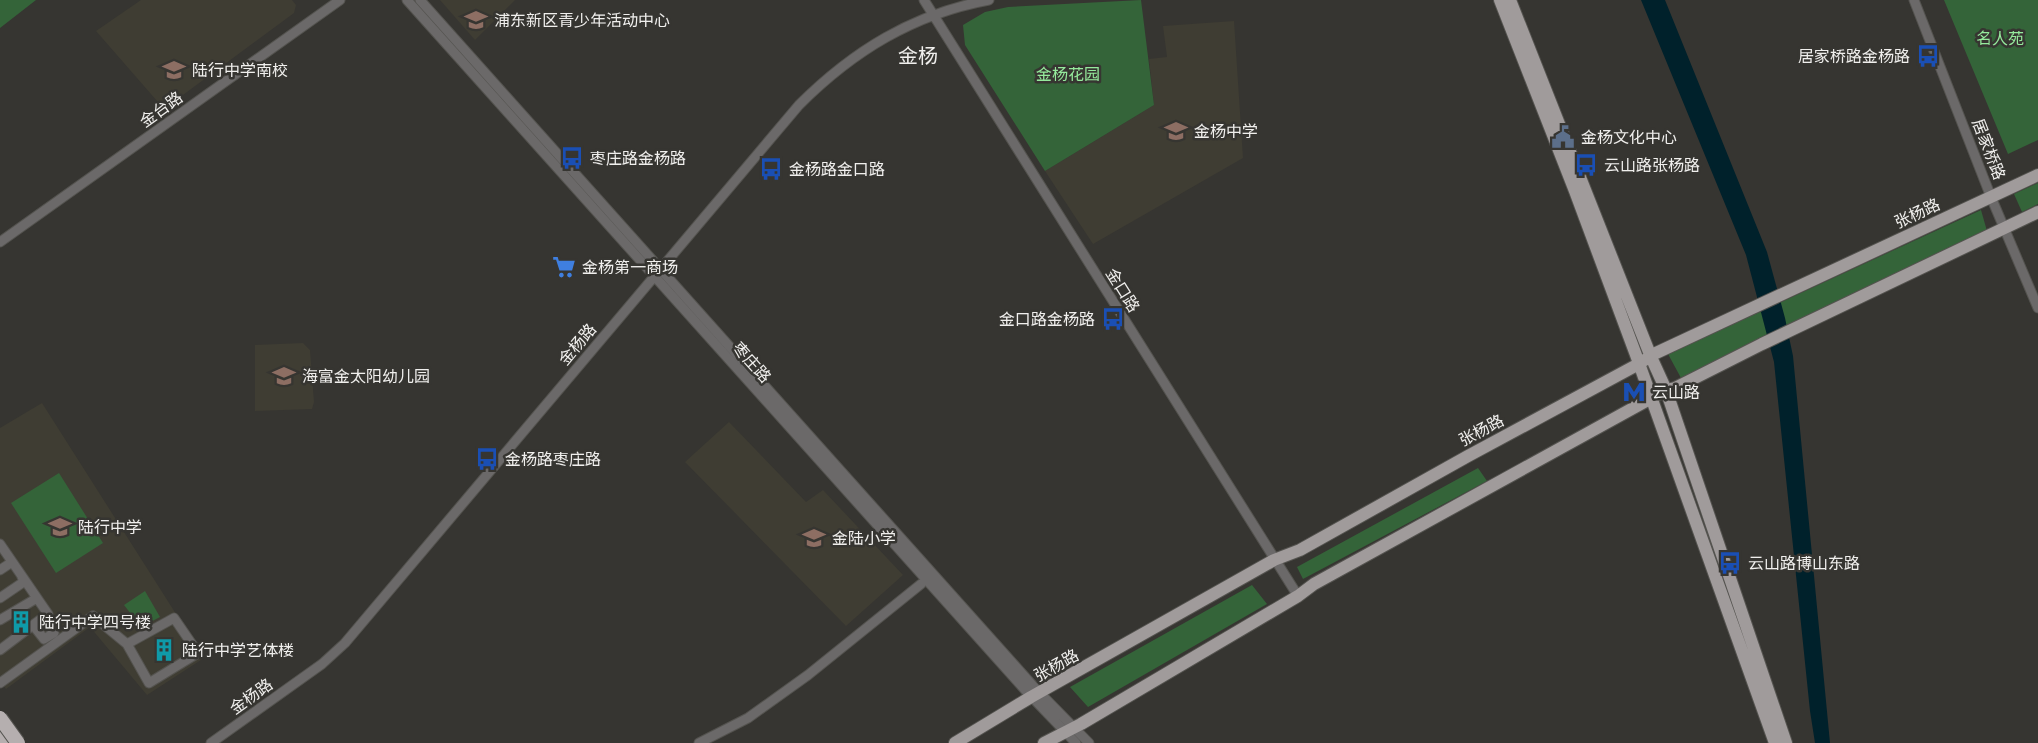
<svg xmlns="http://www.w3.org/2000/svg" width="2038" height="743" viewBox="0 0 2038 743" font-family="'Asap Condensed','Noto Sans SC',sans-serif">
<rect width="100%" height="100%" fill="#363531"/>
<path fill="#3f3d33" d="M141 0H292L296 5 294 13 164 109 96 31Z
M440 0H515L475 40Z
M1234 21 1243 158 1093 244 1045 171 1154 105 1149 59 1167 57 1163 26Z
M303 343 310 350 314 402 312 409 255 411V345Z
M42 403 204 658 147 695 90 627 6 689 0 681V428Z
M729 422 806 502 823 490 903 575 846 626 685 462Z"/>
<path fill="#346439" d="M0 0H36L0 28Z
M1141 0 1154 105 1045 171 965 45 963 25 985 12 1008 7Z
M1944 0H2038V140L2008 154Z
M2038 183V204L2022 212 2014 194Z
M1981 210 1987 231 1681 378 1668 354Z
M1478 468 1487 481 1303 579 1297 567Z
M59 473 103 543 56 573 11 503Z
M1252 585 1267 604 1088 707 1070 687Z
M145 591 160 617 141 627 124 605Z"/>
<path fill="#00212b" d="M1641 0H1665L1767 252 1785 318 1793 356 1830 743H1815L1810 711 1774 362 1746 255Z"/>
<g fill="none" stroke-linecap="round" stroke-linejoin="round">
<g stroke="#54534f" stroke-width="11">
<path id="minor" d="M407 0 1026 691 1076 743
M420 0 1034 687 1089 743
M924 0 1298 596
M1914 0 1991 197 2038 308
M0 242 340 0
M0 544 48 614 33 625
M0 570 12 562 14 565
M0 598 25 581 22 577
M0 620 37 598
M0 650 33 625 44 639 54 633 44 617
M0 683 93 616 127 644 149 683 198 653 174 618 127 644
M211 743 322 664 345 643 799 105C853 51 913 14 989 0
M699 743 748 718 808 675 921 584"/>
</g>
<g stroke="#54534f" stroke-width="14">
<path id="major" d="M1500 0 1575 191 1636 355 1775 743
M1510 0 1651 357 1666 390 1786 743
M955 743 1031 697 1274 560 1300 550 1468 456 1635 366 1656 353 2038 175
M1044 743 1081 724 1298 596 1314 584 1666 390 1675 388 1762 344 2038 212"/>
</g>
<g stroke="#54534f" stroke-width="16">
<path id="highway" d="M0 739 3 743"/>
</g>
<use href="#minor" stroke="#6b6969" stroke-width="9"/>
<use href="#major" stroke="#a09b9b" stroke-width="12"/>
<use href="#highway" stroke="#b5afaf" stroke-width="14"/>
<g stroke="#54534f" stroke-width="16" stroke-linecap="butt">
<path id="highway-bridge" d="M0 718 18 743"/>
</g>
<use href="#highway-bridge" stroke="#b5afaf" stroke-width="14"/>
</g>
<defs>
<g id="school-bare" transform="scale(1.8)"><path d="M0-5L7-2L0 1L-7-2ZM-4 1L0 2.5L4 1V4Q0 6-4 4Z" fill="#8d6e63" stroke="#363531" stroke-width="2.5" paint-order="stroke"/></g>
<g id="bus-bare" transform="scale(1.8)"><path d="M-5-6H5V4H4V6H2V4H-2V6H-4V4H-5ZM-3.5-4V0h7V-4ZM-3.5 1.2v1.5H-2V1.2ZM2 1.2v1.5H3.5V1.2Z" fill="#1a4fb4" stroke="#363531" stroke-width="2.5" paint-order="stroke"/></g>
<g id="civic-bare" transform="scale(1.8)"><path d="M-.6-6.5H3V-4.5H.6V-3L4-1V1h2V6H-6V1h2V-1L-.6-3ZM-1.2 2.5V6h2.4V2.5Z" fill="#5c6f8a" stroke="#363531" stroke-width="2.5" paint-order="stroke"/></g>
<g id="supermarket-bare" transform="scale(1.8)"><path d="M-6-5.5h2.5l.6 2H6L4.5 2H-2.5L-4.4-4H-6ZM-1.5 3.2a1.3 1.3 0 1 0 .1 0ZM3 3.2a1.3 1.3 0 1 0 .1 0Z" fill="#3f7fe0" stroke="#363531" stroke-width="2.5" paint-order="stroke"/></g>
<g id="metro-bare" transform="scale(1.8)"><path d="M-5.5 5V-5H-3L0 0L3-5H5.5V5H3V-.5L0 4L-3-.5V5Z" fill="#1a4fb4" stroke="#363531" stroke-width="2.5" paint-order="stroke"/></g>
<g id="building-bare" transform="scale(1.8)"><path d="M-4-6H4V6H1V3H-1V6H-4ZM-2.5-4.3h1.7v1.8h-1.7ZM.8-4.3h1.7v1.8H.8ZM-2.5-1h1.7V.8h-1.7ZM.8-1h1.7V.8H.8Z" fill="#0f9aa8" stroke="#363531" stroke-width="2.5" paint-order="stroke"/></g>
</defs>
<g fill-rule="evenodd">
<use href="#school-bare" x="476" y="20"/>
<use href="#bus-bare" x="1928" y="56"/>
<use href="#school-bare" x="174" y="70"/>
<use href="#school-bare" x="1176" y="131"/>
<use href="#civic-bare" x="1563" y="137"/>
<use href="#bus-bare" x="572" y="158"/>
<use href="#bus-bare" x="1586" y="165"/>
<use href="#bus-bare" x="771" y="169"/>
<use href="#supermarket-bare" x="564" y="267"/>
<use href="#bus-bare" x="1113" y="319"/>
<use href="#school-bare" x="284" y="376"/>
<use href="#metro-bare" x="1634" y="392"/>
<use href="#bus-bare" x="487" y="459"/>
<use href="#school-bare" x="60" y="527"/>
<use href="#school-bare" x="814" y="538"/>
<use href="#bus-bare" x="1730" y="563"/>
<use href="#building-bare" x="21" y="622"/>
<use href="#building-bare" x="164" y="650"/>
</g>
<g text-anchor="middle" stroke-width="5" stroke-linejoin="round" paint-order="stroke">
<g font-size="16" fill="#f0efed" stroke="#363531" text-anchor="start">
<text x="494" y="26">浦东新区青少年活动中心</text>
<text x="1910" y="62" text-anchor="end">居家桥路金杨路</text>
<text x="192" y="76">陆行中学南校</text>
<text x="1194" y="137">金杨中学</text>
<text x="1581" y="143">金杨文化中心</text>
<text x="590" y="164">枣庄路金杨路</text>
<text x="1604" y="171">云山路张杨路</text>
<text x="789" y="175">金杨路金口路</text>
<text x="582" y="273">金杨第一商场</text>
<text x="1095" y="325" text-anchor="end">金口路金杨路</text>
<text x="302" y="382">海富金太阳幼儿园</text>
<text x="1652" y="398">云山路</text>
<text x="505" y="465">金杨路枣庄路</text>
<text x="78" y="533">陆行中学</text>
<text x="832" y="544">金陆小学</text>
<text x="1748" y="569">云山路博山东路</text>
<text x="39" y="628">陆行中学四号楼</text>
<text x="182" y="656">陆行中学艺体楼</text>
</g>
<g font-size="16" fill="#95ea9c" stroke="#363531">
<text x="2000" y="44">名人苑</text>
<text x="1068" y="80">金杨花园</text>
</g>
<g font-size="16" fill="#f0efed" stroke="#363531">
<text transform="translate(161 109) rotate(-36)" y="6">金台路</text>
<text transform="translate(1989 149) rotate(69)" y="6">居家桥路</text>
<text transform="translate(1917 213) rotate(-25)" y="6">张杨路</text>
<text transform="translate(1123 290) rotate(58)" y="6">金口路</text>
<text transform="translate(577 344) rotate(-50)" y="6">金杨路</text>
<text transform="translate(752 362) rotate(48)" y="6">枣庄路</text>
<text transform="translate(1481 430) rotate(-28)" y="6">张杨路</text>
<text transform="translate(1056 665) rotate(-29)" y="6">张杨路</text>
<text transform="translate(251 696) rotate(-36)" y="6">金杨路</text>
</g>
<g font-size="20" fill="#f0efed" stroke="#363531">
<text x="918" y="63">金杨</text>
</g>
</g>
</svg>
